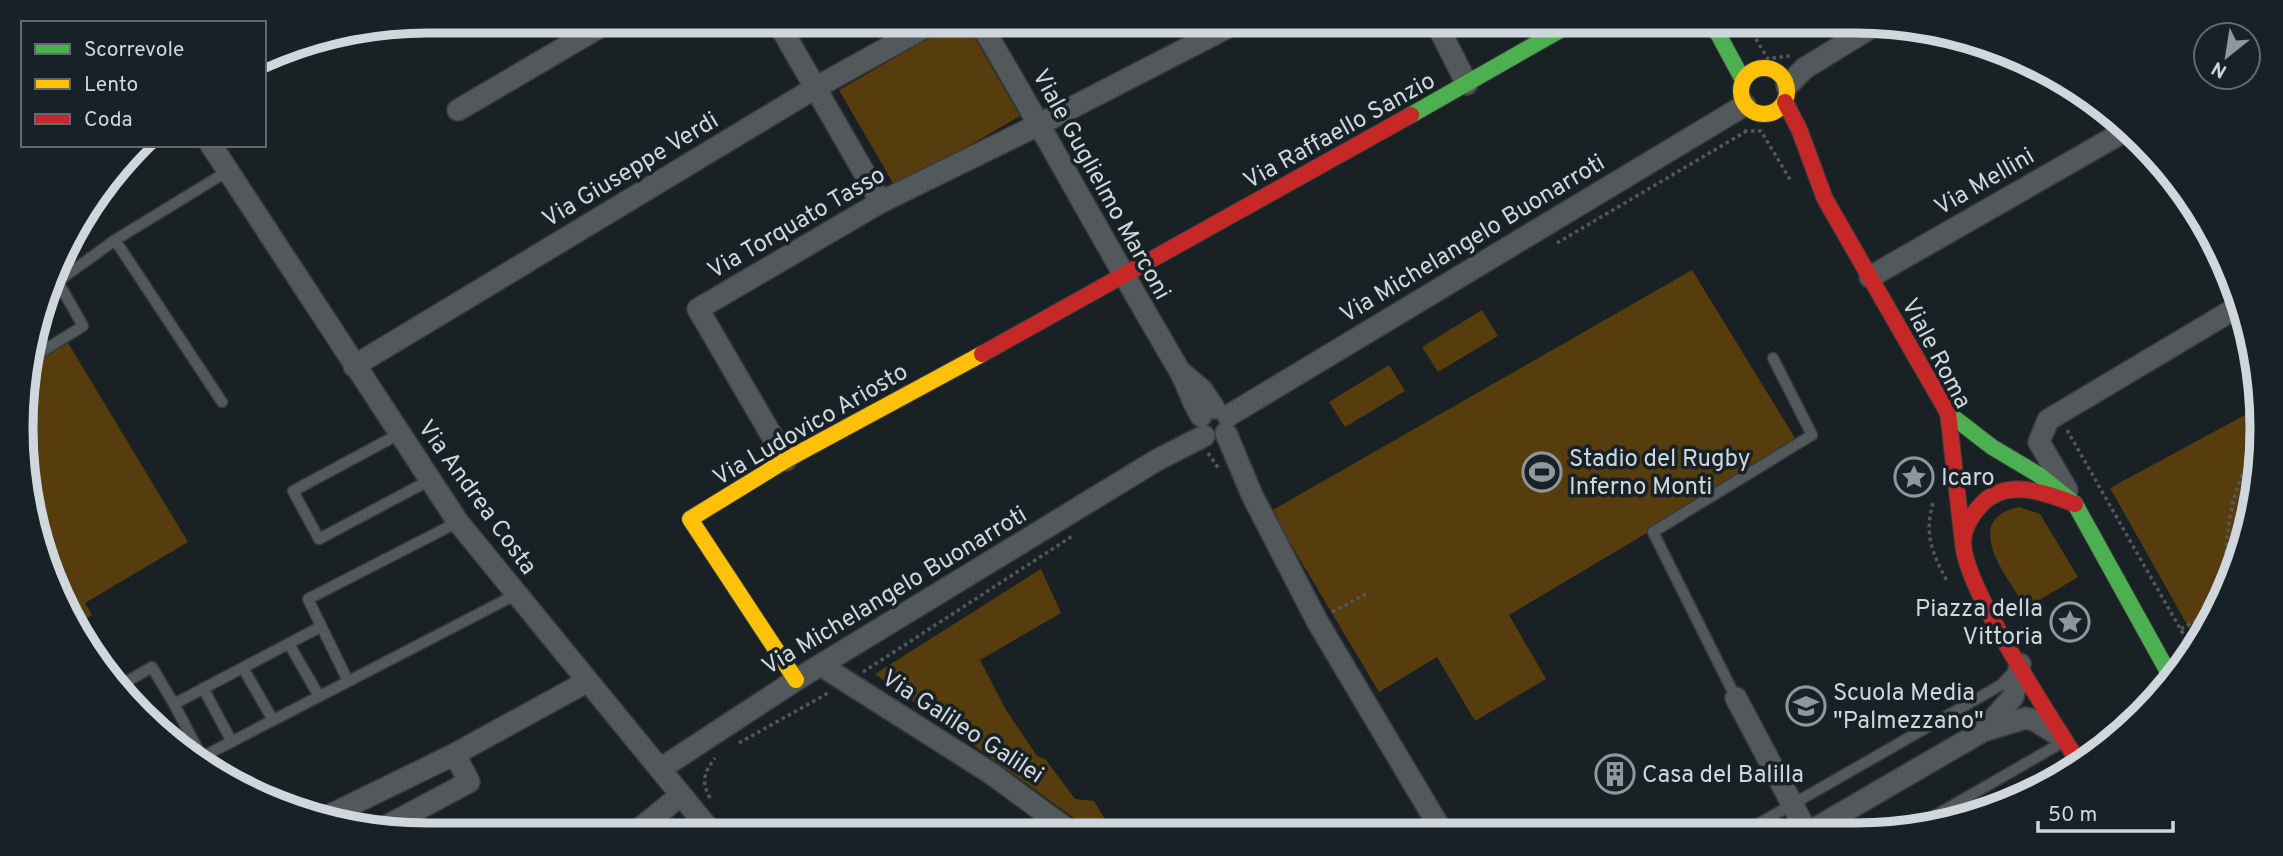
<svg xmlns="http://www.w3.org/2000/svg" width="2283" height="856" viewBox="0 0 2283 856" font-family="Overpass,sans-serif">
<rect width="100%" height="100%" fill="#1a2124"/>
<path fill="#573c0d" d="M958 21H965L1020 116 896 188 839 90Z
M1692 270 1795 438 1694 505 1509 615 1546 679 1475 721 1437 657 1379 692 1271 511Z
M1482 310 1498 336 1438 372 1422 347Z
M68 343 188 542 85 603 92 615 77 624 29 508 25 374 27 367Z
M1389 365 1405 391 1345 427 1329 402Z
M2256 409 2248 534 2198 644 2110 488Z
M2019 507 2040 514 2078 577 2026 608C2008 578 1959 520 2019 507Z
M1041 569 1061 613 980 660 1006 710 1037 756 1046 760 1075 799 1094 801 1113 833H1085L1078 821 875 674Z"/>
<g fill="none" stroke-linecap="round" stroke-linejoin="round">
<g stroke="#363b3e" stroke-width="13">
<path id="lane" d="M115 240 222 402
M57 282 115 240 228 171
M30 359 83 326 57 280
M399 434 293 491 319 539 430 480
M320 627 174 704 202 757 517 594
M289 644 319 696
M243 668 273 720
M348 681 308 599 458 522
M119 686 152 667 174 704
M203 688 232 742
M1736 698 1653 532 1812 435 1773 358
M1908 831 2063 742
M1744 832 2001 685 2014 671"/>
</g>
<g stroke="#363b3e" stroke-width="24">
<path id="street" d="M777 21 881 202
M979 21C1047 136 1110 253 1178 368 1187 383 1191 400 1201 416
M1435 21 1467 84
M1787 86 1805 68 1877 24
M458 110 610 21
M211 145 458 522 713 834
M1870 277 2125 131
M354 366 815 88 936 21
M1182 373 1202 390 1214 408
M1228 416 1745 105
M1226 433 1252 495 1317 621 1443 833
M786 460 698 309 881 202 1040 124 1240 21
M2067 490 2039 442 2048 420 2236 308
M822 666 992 774 1072 833
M1736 698 1807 832
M1986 727 2013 697 2020 664
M660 769 796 680 1157 460 1204 436
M320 820 455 754 588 681
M381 829 469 782 455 754
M1809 832 1983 731 2026 718 2036 721 2058 735
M632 835 681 795"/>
</g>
<g stroke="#363b3e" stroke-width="18">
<path id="fast" d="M1711 21 1743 80
M1411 115 1576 21
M1948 413 1992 447 2039 475 2075 504 2172 679"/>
</g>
<g stroke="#363b3e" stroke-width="18">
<path id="slow" d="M1741 91a23 23 0 1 1 46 0a23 23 0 1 1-46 0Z
M796 680 690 519 786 460 982 354"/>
</g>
<g stroke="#363b3e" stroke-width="18">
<path id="jam" d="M1785 102 1799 129 1825 199 1948 413 1963 543
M982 354 1411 115
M2075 504C2046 493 2006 477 1981 505 1972 514 1963 529 1963 543 1965 589 2052 719 2079 763"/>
</g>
<path stroke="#52575a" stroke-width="3.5" stroke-dasharray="3.5 3.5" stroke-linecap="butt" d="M1745 21 1768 59 1788 56 1789 59
M1744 131H1761L1791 181
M1557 243 1745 132
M2067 430 2194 653
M1208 453 1219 469
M1933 503C1924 534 1932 553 1947 581
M2225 574C2226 531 2231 490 2253 452
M2227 580 2225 574 2242 548
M1332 612 1368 593
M2181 629 2213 611
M863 672 1074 535
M739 743 830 692
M710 798C701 782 704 772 715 758
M668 834 680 831 686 834"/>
<use href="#lane" stroke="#53585a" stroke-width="10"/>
<use href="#street" stroke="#53585a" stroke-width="21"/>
<use href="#fast" stroke="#4caf50" stroke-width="16"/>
<use href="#slow" stroke="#ffc107" stroke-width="16"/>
<use href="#jam" stroke="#c62828" stroke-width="16"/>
</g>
<defs>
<g id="stadium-ring" transform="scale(2.0125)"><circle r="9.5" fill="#162228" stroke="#90979c" stroke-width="1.5"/><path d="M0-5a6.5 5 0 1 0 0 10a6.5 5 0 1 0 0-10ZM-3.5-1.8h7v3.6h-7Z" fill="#90979c"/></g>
<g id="sight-ring" transform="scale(2.0125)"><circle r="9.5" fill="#162228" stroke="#90979c" stroke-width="1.5"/><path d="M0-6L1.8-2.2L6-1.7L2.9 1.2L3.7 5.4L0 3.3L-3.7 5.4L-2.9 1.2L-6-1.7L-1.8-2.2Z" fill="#90979c"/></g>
<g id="university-ring" transform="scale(2.0125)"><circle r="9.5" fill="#162228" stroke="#90979c" stroke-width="1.5"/><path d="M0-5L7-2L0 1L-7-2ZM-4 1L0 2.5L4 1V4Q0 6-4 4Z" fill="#90979c"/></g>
<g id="building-ring" transform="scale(2.0125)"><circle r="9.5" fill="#162228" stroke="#90979c" stroke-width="1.5"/><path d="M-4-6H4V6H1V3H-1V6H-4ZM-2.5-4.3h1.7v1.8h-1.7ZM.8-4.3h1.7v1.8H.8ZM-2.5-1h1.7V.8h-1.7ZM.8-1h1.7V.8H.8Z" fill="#90979c"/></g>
</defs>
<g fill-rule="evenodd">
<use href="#stadium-ring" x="1542" y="472"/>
<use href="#sight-ring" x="1914" y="477"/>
<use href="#sight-ring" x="2070" y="622"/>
<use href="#university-ring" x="1806" y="706"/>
<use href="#building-ring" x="1615" y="774"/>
</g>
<g text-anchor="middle" stroke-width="7" stroke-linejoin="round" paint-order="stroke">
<g font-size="24" fill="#d0d7dc" stroke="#162228">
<text transform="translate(1339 130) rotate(-29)" y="8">Via Raffaello Sanzio</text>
<text transform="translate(630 169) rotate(-31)" y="8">Via Giuseppe Verdi</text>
<text transform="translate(1984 181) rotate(-30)" y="8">Via Mellini</text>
<text transform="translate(1102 184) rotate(61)" y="8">Viale Guglielmo Marconi</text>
<text transform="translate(796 222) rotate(-30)" y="8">Via Torquato Tasso</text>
<text transform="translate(1472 238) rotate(-31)" y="8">Via Michelangelo Buonarroti</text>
<text transform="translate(1937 353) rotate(62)" y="8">Viale Roma</text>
<text transform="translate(810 424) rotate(-30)" y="8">Via Ludovico Ariosto</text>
<text transform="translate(478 497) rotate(54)" y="8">Via Andrea Costa</text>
<text transform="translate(894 590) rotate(-31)" y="8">Via Michelangelo Buonarroti</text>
<text transform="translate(963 726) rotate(33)" y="8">Via Galileo Galilei</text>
</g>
<g font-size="24" fill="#d0d7dc" stroke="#162228" text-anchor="start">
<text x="1569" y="466">Stadio del Rugby<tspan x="1569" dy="28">Inferno Monti</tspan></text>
<text x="1941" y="485">Icaro</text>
<text x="2043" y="616" text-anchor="end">Piazza della<tspan x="2043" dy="28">Vittoria</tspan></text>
<text x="1833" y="700">Scuola Media<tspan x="1833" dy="28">"Palmezzano"</tspan></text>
<text x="1642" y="782">Casa del Balilla</text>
</g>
</g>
<path d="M0 0H2283V856H0ZM428 33H1855A395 395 0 0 1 2250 428V428A395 395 0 0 1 1855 823H428A395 395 0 0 1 33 428V428A395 395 0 0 1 428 33Z" fill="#162228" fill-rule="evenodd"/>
<path fill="none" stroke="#d0d7dc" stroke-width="9" d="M428 33H1855A395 395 0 0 1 2250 428V428A395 395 0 0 1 1855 823H428A395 395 0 0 1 33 428V428A395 395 0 0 1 428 33Z"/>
<rect x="21" y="21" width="245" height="126" fill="#162228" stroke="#606a70" stroke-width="2"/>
<rect x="35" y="44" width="35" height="10" fill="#4caf50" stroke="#606a70" stroke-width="2"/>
<text x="84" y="56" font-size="21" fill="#d0d7dc">Scorrevole</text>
<rect x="35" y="79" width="35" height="10" fill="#ffc107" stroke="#606a70" stroke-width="2"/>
<text x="84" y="91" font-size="21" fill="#d0d7dc">Lento</text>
<rect x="35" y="114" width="35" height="10" fill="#c62828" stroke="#606a70" stroke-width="2"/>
<text x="84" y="126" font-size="21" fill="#d0d7dc">Coda</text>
<g transform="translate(2227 56) rotate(210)"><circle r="33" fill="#162228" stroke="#606a70" stroke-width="2"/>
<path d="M0-5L12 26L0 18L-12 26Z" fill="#90979c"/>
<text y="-10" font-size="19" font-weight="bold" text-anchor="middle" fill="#d0d7dc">N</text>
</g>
<path d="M2038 821v10h135v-10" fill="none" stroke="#d0d7dc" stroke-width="3.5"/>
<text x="2048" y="821" font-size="21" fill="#d0d7dc" stroke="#162228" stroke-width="5" paint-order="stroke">50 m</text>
</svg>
